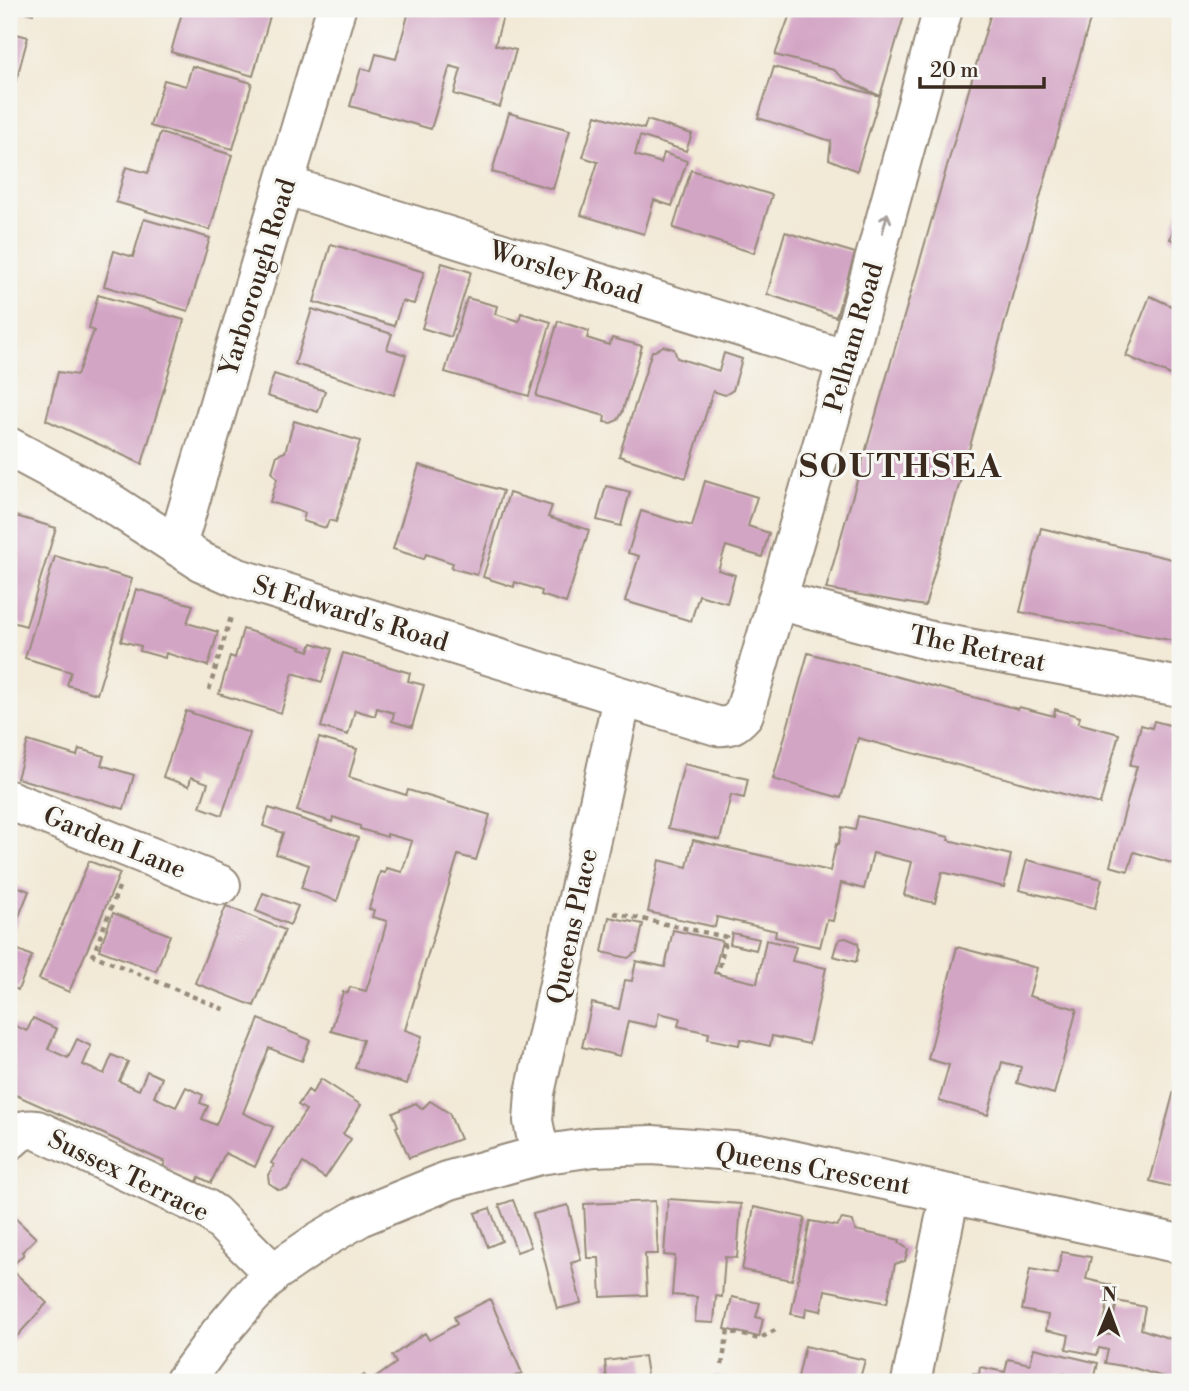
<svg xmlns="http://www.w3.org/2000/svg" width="1189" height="1391" viewBox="0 0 1189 1391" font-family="'Libre Bodoni',serif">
<rect width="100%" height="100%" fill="#f6f6f2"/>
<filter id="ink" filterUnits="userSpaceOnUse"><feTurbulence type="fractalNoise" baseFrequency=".0143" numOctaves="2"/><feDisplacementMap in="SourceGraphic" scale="14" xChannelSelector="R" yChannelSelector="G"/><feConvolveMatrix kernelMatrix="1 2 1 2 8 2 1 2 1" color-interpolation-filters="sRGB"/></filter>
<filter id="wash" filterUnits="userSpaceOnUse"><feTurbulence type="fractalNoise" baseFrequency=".00686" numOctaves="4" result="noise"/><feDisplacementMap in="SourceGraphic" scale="28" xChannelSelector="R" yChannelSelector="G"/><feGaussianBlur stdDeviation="1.57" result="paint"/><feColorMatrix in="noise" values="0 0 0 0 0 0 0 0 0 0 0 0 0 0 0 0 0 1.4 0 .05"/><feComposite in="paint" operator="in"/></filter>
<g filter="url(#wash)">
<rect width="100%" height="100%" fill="#f2e9d6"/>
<g id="blocks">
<path fill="#d3a5c5" d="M16 9H34L33 14Z
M183 9 204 13 205 9H272L253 76 171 52Z
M402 9H505L495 45 516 50 500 107 454 94 461 69 450 66 431 129 350 106 361 68 371 71 376 54 396 59 408 15 401 13Z
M792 9H906L880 96 846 80 834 70 775 55Z
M992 9H1093L925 606 826 589Z
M9 32 28 37 15 85 9 83Z
M192 66 252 83 233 149 150 126 164 80 186 86Z
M774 67 880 96 857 171 829 159 831 141 758 118Z
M509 113 570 130 553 189 492 172Z
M596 115 644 129 647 120 692 134 686 151 640 136 635 155 661 163 664 153 687 161 672 206 654 200 644 234 581 215 598 162 583 157Z
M160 133 232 155 210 230 116 202 126 167 148 173Z
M691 170 772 195 754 253 673 228Z
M1180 208V243L1170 239Z
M144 219 210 238 188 311 104 286 114 251 133 257Z
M785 232 855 253 836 317 767 294Z
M331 244 424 272 414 304 402 301 394 326 314 302Z
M442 263 471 272 451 337 422 328Z
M98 295 184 320 142 464 46 420 58 372 77 375 94 331 89 328Z
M1150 296 1180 310V379L1126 356Z
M467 298 497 306 495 314 519 321 521 313 551 322 529 396 445 372Z
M9 308 16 310 10 331H9Z
M312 309 392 334 387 349 406 355 394 395 295 364Z
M558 321 589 331 587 338 609 345 612 338 642 346 622 413 618 420 611 423 604 422 605 416 536 396Z
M663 346 674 349 677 358 719 371 724 353 742 359 733 390 725 395 713 391 686 478 619 456 652 351H655Z
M274 374 325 391 318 412 267 396Z
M294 421 360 441 336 522 329 520 326 528 303 521 305 513 270 502 277 479 272 472 277 455 285 452Z
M419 465 503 491 477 575 451 568 453 563 426 554 424 559 393 549Z
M705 481 757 497 748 526 769 533 762 557 726 546 718 570 735 575 727 603 699 595 691 621 625 601 639 556 628 553 641 511 692 526Z
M606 486 630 492 621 526 597 520Z
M509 493 552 506 548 517 589 530 566 603 541 595 542 591 515 582 514 587 483 577Z
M9 514 56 528 26 626 9 621Z
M1041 528 1180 561V642L1020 612Z
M55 556 132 579 97 694 67 685 71 672 25 658Z
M136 589 193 605 187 623 218 632 208 666 166 653 165 658 140 651 141 646 121 641Z
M243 629 301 647 300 648 309 651 312 643 332 649 322 682 293 673 281 713 219 694 230 656 235 658Z
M343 653 410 673 408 681 424 685 412 727 392 721 394 713 377 708 375 716 355 710 348 735 321 727Z
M808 653 1018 709 1019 707 1054 716 1055 709 1080 717 1078 723 1119 734 1100 804 858 738 841 798 773 779Z
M186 711 250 733 222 815 200 807 208 783 191 777 189 786 163 777Z
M1154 721 1173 726 1171 733 1180 736V844L1175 864 1134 852 1128 871 1110 866 1137 766 1130 765 1141 725 1152 728Z
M319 738 357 749 349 777 406 795 408 790 490 815 476 860 458 855 405 1030 422 1036 407 1084 355 1068 363 1040 331 1031 343 992 348 993 350 987 366 991 377 957 387 921 372 917 374 910 369 909 380 872 385 873 386 868 402 872 412 841 387 834V837L360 829V826L333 817 332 822 297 811Z
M28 741 77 756 79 749 104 756 101 765 134 775 124 809 17 778Z
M684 764 748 779 744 798 731 795 720 840 668 828Z
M269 808 358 838 337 901 301 888 309 865 276 854 283 833 263 826Z
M858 816 949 837 948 840 1011 855 1004 887 942 872 935 903 906 896 904 895 912 862 873 853 864 889 841 883 833 921 827 920 820 947 775 937 776 931 717 917 715 927 648 912 659 860 687 867 693 840 830 871 836 844 838 845 842 827 855 830Z
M1027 860 1102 879 1095 908 1019 890Z
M89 861 120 873 69 992 39 979Z
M9 883 29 891 9 941Z
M263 893 298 906 290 925 256 911Z
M226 906 285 930 254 1006 195 983Z
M113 913 170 935 156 971 99 950Z
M609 917 643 924 637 952 628 958 602 952Z
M673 930 722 941 714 973 718 974 757 983 766 940 796 947 792 961 826 968 809 1044 772 1036 770 1046 740 1039 739 1045 708 1039 709 1033 678 1026 680 1018 659 1013 656 1027 628 1021 620 1056 582 1047 592 1003 619 1009 625 980 632 981 636 961 665 967Z
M732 933 759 939 756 950 730 944Z
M846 938 858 943 859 949 856 962 833 956 837 943 840 939Z
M957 947 1037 968 1029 996 1077 1009 1054 1094 1017 1083 1021 1067 1002 1062 988 1115 939 1101 949 1065 928 1059Z
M14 948 32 956 18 990 9 986V960Z
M33 1018 57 1029 48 1049 68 1058 77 1039 91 1046 83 1065 104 1074 112 1055 128 1062 119 1081 139 1090 147 1071 162 1078 154 1097 176 1107 186 1087 203 1095 200 1103 208 1106 202 1119 216 1125 259 1019 310 1040 302 1061 269 1048 243 1113 273 1127 255 1167 225 1153 211 1183 199 1177 197 1182 163 1167 165 1162 97 1131 16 1095 14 1099 9 1097V1023L27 1031Z
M1179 1072 1180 1073V1189L1150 1181Z
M321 1079 361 1105 343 1134 351 1139 325 1178 303 1163 288 1188 279 1190 269 1183 268 1175 274 1165 271 1163 306 1110 298 1105 308 1090 312 1093Z
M430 1101 449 1113 460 1139 409 1158 396 1127 398 1126 393 1113 416 1103 422 1109Z
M668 1199 741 1204 737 1258 725 1257 722 1297 716 1296 714 1323 695 1322 697 1297 672 1295 675 1256 664 1255Z
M513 1200 531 1247 517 1252 499 1205Z
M655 1201 658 1254H645L647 1295 601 1297 599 1258H587L584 1204Z
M568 1205 581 1260 571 1263 581 1303 557 1309 533 1214Z
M754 1207 805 1218 792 1280 742 1270Z
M490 1208 502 1241 488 1247 475 1213Z
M9 1212 36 1238 22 1252 24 1254 10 1268 47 1303 9 1345Z
M842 1219 853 1221 855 1230 900 1240 899 1243 908 1249 905 1261 895 1264 887 1303 825 1290 821 1311 806 1308 805 1317 791 1314 810 1221 837 1226Z
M1062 1252 1091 1257 1086 1279 1111 1285 1102 1334 1110 1335 1117 1301 1145 1307 1141 1329 1180 1342V1382L1134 1368 1105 1363 1108 1350 1099 1348 1097 1355 1066 1349 1069 1335 1046 1330 1048 1315 1022 1310 1030 1269 1057 1274Z
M732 1297 760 1303 756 1317 763 1319 759 1337 725 1329Z
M490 1299 522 1373 503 1382H356L364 1375 370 1382 396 1363 392 1356 425 1333 429 1340 457 1324 454 1317Z
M805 1346 865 1360 859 1382H797Z
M1034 1348 1098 1363 1094 1380 1061 1373 1059 1382H971L973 1373 979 1375 980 1367 1005 1372 1008 1359 1030 1364Z
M644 1356 648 1382H612L607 1380 605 1361Z
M716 1376 731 1379 730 1382H715Z"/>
</g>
</g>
<g filter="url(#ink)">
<use href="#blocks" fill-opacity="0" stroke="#968a7a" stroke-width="2"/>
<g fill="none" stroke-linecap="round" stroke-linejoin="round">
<g stroke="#968a7a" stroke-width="42">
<path id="minor" d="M284 185 847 360
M9 447 97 494 202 562 238 578 717 726C730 727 735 724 744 714L847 360 943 9
M177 545 336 9
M777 600 935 642 1180 687
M9 800 221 885
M9 1141C19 1132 23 1128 37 1130L205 1208 214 1214 273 1273
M540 1155 533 1121 535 1093 622 698
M184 1382 220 1333 248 1300 273 1273 321 1240 362 1216 450 1180 540 1155 594 1147 652 1145 760 1153 1180 1244
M911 1382 950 1194"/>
</g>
<path stroke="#968a7a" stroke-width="4.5" stroke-dasharray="5 5" stroke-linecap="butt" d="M209 690 231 617
M119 887 93 955 228 1011
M614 913 726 937 718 974
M722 1365 728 1331 759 1339 777 1329"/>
<use href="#minor" stroke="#fff" stroke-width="38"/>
</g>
<defs><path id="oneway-shaft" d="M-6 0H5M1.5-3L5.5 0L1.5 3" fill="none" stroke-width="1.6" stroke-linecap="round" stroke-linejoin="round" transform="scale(1.75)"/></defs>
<use stroke="#a79f9a" href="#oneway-shaft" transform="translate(885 223) rotate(-75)"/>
</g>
<g text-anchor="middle" stroke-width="6" stroke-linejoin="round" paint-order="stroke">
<g font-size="26" fill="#3b2a1e" stroke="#f6f6f2">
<text transform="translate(566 272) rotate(17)" y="9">Worsley Road</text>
<text transform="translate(257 277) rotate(-73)" y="9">Yarborough Road</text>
<text transform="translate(853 337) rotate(-74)" y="9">Pelham Road</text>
<text transform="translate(351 613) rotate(17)" y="9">St Edward's Road</text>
<text transform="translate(978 648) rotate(12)" y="9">The Retreat</text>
<text transform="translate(115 842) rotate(22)" y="9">Garden Lane</text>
<text transform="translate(572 926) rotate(-78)" y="9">Queens Place</text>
<text transform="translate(813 1168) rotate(10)" y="9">Queens Crescent</text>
<text transform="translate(129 1175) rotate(26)" y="9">Sussex Terrace</text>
</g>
<g font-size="33" font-weight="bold" letter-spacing="2" fill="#3b2a1e" stroke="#f6f6f2">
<text x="901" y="477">SOUTHSEA</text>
</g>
</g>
<rect width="1189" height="1391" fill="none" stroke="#f6f6f2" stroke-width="35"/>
<g transform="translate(1109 1311) rotate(1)" stroke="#f6f6f2" stroke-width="5" paint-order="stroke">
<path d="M0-5L12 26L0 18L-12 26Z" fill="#3b2a1e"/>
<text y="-10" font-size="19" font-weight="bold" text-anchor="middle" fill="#3b2a1e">N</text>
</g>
<path d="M920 77v10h124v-10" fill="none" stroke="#3b2a1e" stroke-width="3.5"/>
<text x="930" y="77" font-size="21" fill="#3b2a1e" stroke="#f6f6f2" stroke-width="5" paint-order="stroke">20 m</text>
</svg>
